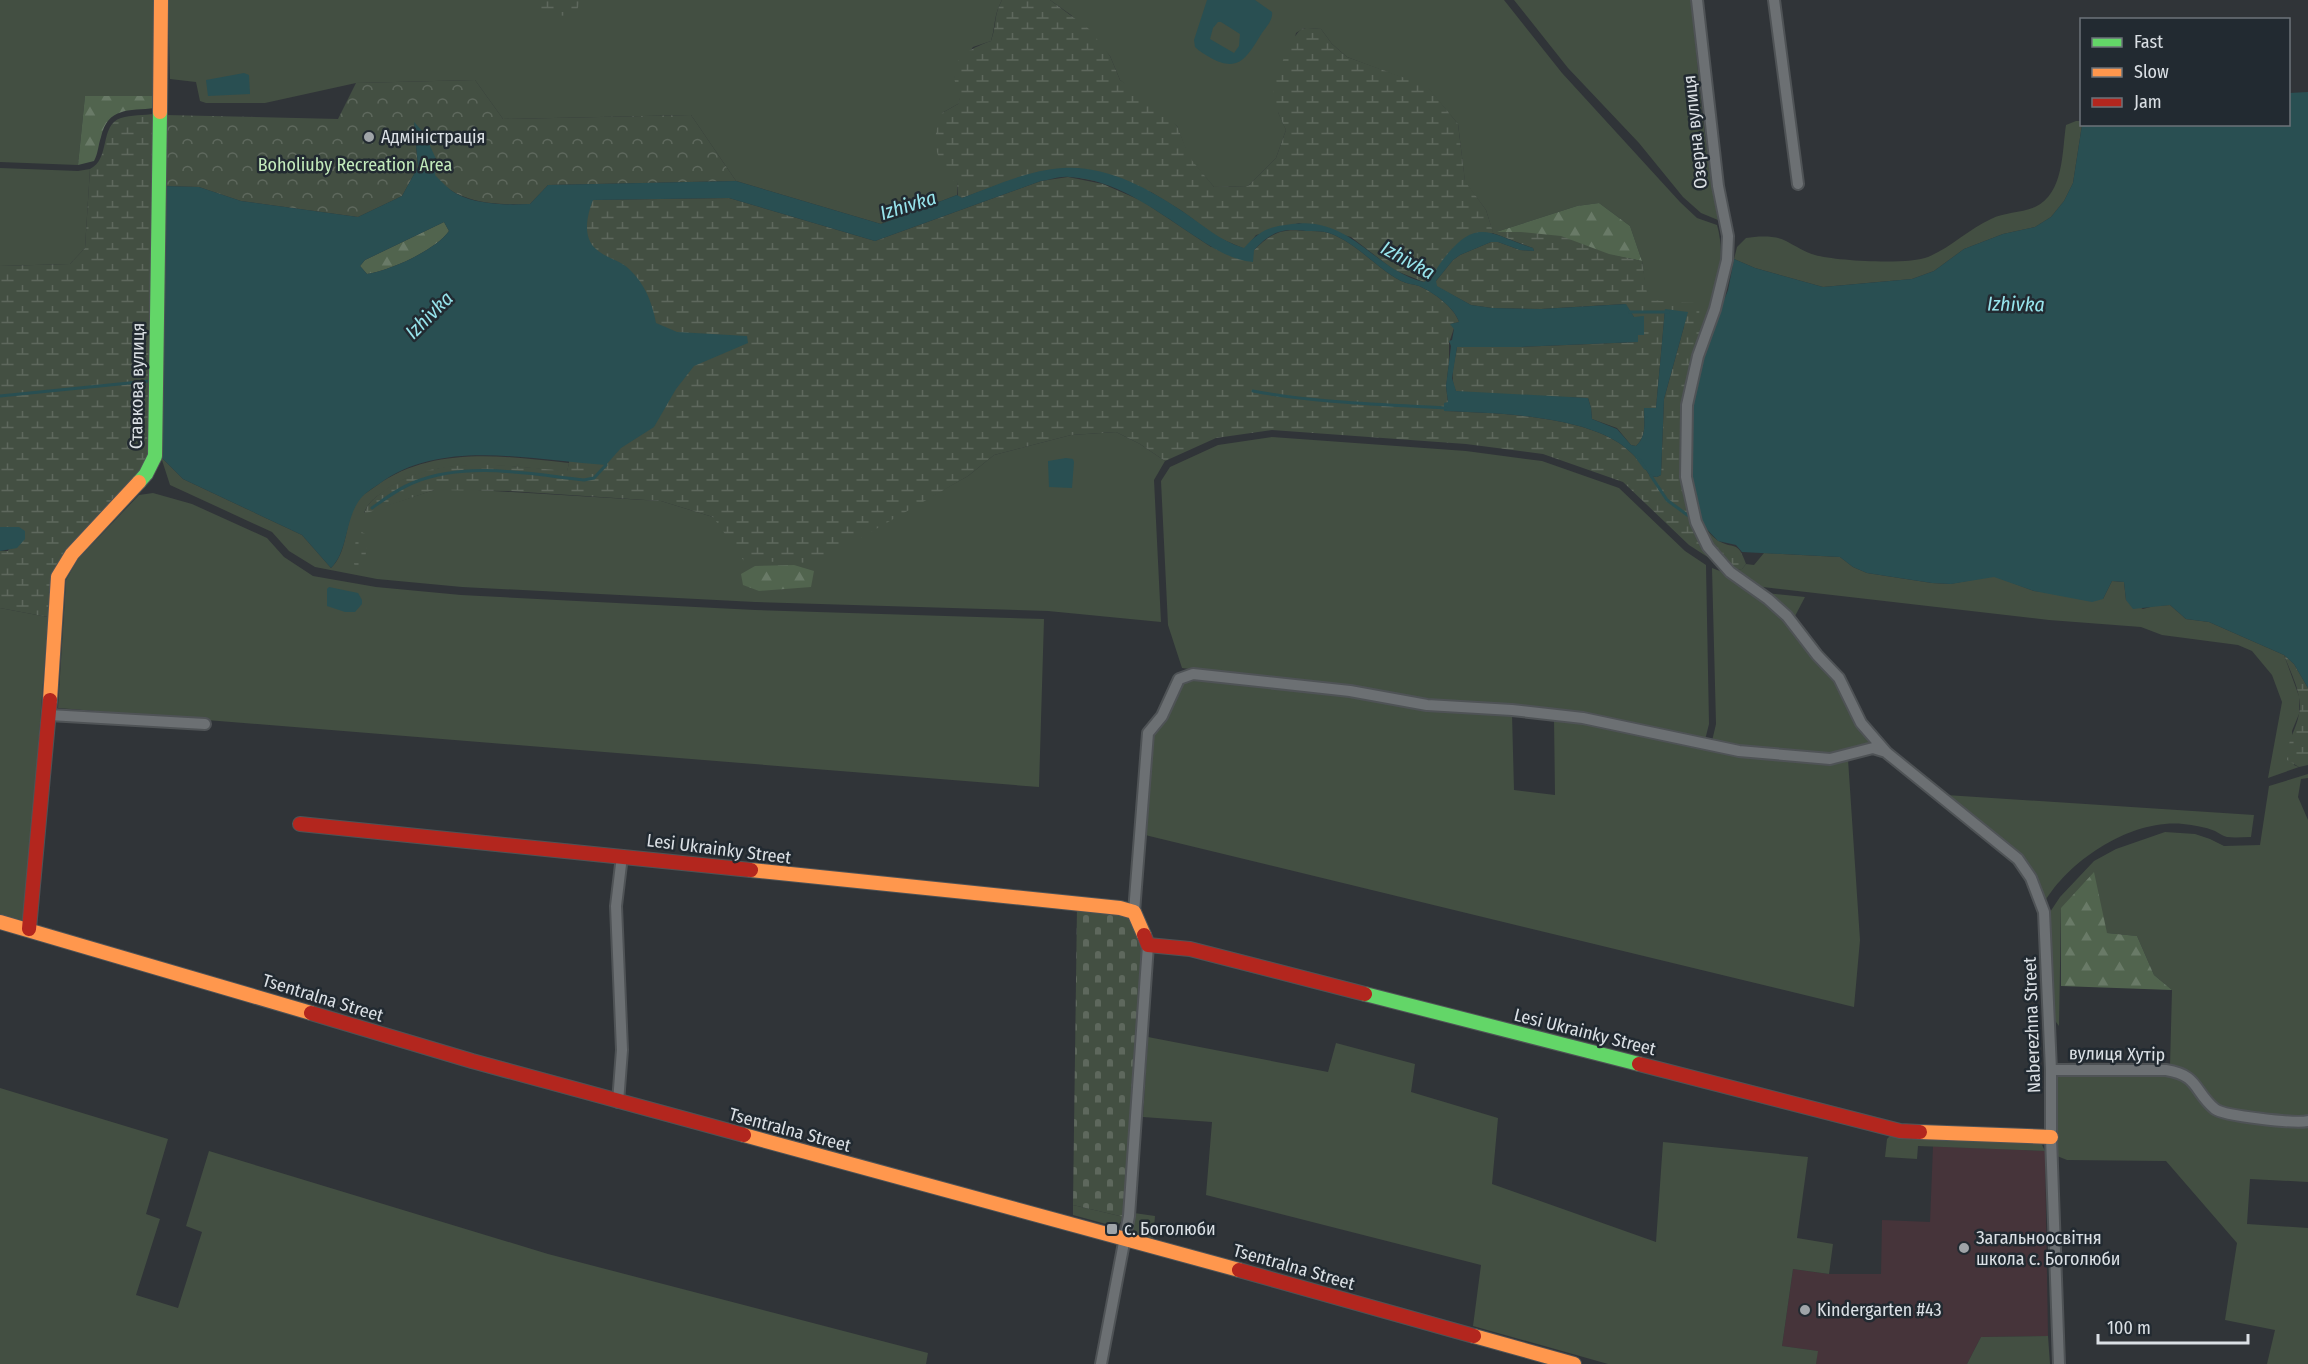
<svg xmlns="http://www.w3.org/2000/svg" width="2308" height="1364" viewBox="0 0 2308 1364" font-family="'Fira Sans Condensed',sans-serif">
<defs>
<pattern id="forest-firs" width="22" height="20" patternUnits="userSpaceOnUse" patternTransform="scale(1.5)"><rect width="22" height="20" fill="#51644e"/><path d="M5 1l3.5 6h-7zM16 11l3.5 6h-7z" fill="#697a67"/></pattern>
<pattern id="wetland-marsh" width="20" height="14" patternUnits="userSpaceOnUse" patternTransform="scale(1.5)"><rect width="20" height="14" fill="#434f42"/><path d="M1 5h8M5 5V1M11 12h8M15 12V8" fill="none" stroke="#5e685d"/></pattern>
<pattern id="cemetery-stones" width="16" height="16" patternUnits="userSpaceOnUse" patternTransform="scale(1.5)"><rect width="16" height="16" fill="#434f42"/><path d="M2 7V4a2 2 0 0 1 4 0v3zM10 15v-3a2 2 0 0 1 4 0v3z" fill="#5e685d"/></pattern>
<pattern id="park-crowns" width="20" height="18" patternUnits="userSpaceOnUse" patternTransform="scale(1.5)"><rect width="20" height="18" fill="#434f42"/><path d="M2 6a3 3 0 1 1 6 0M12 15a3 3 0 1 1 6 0" fill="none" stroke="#5e685d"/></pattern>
</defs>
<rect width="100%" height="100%" fill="#303438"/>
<path fill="#46343a" d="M1933 1146 2045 1151 2048 1336 1981 1337 1967 1364H1816L1817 1351 1782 1346 1793 1269 1829 1274H1881L1882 1220 1930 1222Z"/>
<path fill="#434f42" d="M0 0H157L155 96H85L78 165 0 162Z
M168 0H1002C993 17 996 25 991 41L973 47 954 75 961 95 958 104 942 113 957 182V195L881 224 736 181 691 115 503 119 475 80 356 83 265 103H206L200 101 196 82 170 79Z
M1050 0H1504L1562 73 1680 202 1697 218 1717 225C1728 262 1713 303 1700 338L1647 300 1642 261 1630 226 1599 203 1577 206 1493 233 1486 210 1465 182 1458 124 1427 87 1347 57 1332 44 1321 29 1304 28 1296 33 1278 112 1286 130 1276 158 1248 186 1214 187 1189 158 1177 126 1120 80 1110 56 1071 15Z
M1514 0H1691L1703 121 1718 220 1701 213 1683 197 1639 143 1568 68Z
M2076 121H2081L2082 125 2073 183 2064 201 2051 217 2035 227 2003 234 1964 249 1934 271 1912 279 1823 287 1755 268 1734 259 1737 247 1746 238C1758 236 1775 235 1786 241 1796 246 1804 252 1815 255 1836 261 1909 265 1928 257 1950 248 1969 229 1991 219 2004 212 2021 213 2035 207 2064 194 2062 151 2066 125Z
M0 168 78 171 90 169 85 248 70 264 0 266Z
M1116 432 1140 444 1165 461 1154 480 1161 622 1048 611 755 602 462 587 377 579 315 567 289 551 272 532 170 485 161 457 183 479 302 535 331 568C350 550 343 517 361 497 365 493 372 489 376 486 432 445 505 456 569 463L567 472C511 466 435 454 386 490 376 497 369 501 364 513L434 490 461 489 661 501 713 517 896 516 968 476 994 455 1071 435Z
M1272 437 1466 451 1542 461 1619 488 1685 551 1706 565 1709 724 1705 740 1182 668 1168 625 1161 481 1170 467 1218 445Z
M153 493 192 504 267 538 284 557 313 576 376 587 461 595 755 610 1044 619 1039 787 58 708 66 580 78 559 139 495Z
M1764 553 1840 557 1853 567 1867 573 1932 583 1950 584 1994 576 2034 591 2103 599 2112 581 2124 582 2126 600 2143 609 2154 606 2170 605 2186 619 2209 622 2284 655 2299 696V714L2292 731 2294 765 2299 767 2268 778 2282 702 2272 675 2252 651 2238 645 2162 635 2141 627 2049 620 1754 586 1732 570 1742 569 1746 564 1754 565Z
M1712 568 1728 574 1767 601 1837 679 1874 744 1829 755 1739 748 1712 741 1716 724Z
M1766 593 1805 597 1794 618Z
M0 608 48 617 25 921 0 915Z
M1193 677 1512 714 1514 790 1555 795 1554 718 1582 721 1707 747 1848 759 1860 940 1854 1007 1145 835 1152 735 1181 682Z
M2308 774V778L2301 779 2298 797 2308 820V1115L2304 1117 2231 1109 2219 1106 2191 1074 2170 1066 2172 990 2154 975 2137 936 2107 933 2061 908 2059 1026 2053 1018 2048 915 2060 897 2094 861 2116 849 2165 832 2195 834 2210 839 2224 846 2260 845 2269 786Z
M1946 795 2254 815 2251 837C2243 837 2235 838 2227 837 2223 836 2219 833 2215 831 2205 827 2194 825 2183 824 2132 819 2070 859 2044 903L2034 876Z
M1148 1037 1328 1072 1336 1043 1415 1064 1411 1092 1498 1118 1492 1184 1656 1242 1663 1142 1808 1157 1797 1238 1833 1244 1829 1274 1793 1269 1782 1346 1818 1351 1816 1364H1608L1473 1326 1481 1265 1206 1195 1212 1122 1143 1117Z
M2057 1074H2165L2186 1080 2214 1114 2308 1125V1182L2250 1179 2247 1224 2308 1228V1364H2267L2275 1330 2225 1320 2237 1243 2166 1161 2067 1160 2057 1156Z
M0 1088 168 1139 146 1214 160 1219 136 1295 178 1308 202 1232 186 1226 209 1151 548 1254 928 1353 926 1364H0Z
M1891 1135 2041 1143 2045 1151 1918 1146 1917 1159 1885 1157 1887 1139Z
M1073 1205 1124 1217 1117 1227 1073 1215Z
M1134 1213 1155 1216 1153 1239 1133 1233Z
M2048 1336 2050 1364H1967L1981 1337Z"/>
<path fill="url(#forest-firs)" d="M85 96H155V108C128 111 108 107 101 137 98 146 98 154 94 161L78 165Z
M1599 203 1630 226 1642 261 1493 233 1577 206Z
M444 222 449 231C437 249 390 271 367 274L360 266 365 260Z
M794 565 814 571 811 587 759 591 743 585 741 574 755 566Z
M2094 872 2107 933 2137 936 2154 975 2172 990 2061 986V908Z"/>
<path fill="url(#wetland-marsh)" d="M531 0H580L577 11 571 16 547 15 532 5Z
M1002 0H1050L1089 29 1110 56 1120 80 1161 108 1177 126 1190 158 1214 187 1248 186 1276 158 1286 130C1281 119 1272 102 1274 89 1276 76 1291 35 1302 29 1307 27 1315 29 1321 29L1332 44 1347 57 1427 86 1458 124 1465 181 1486 210 1493 232H1521L1561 236 1609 254 1642 261 1648 300 1699 303 1700 338 1682 477 1717 563 1689 545 1623 482 1543 454 1466 444 1272 430 1216 438 1165 461 1140 444 1116 432 1071 435 994 455 968 476 817 563 744 561 713 517 661 501 509 491 434 490 364 514C368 502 375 498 385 490 436 453 509 466 567 471L569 463 558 221 592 200 729 198 875 241 1041 181 1068 177 1103 184 1142 201 1211 247 1254 250C1272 233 1281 228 1306 231 1313 231 1322 231 1329 233 1357 243 1376 268 1401 281 1407 284 1413 284 1419 286 1433 292 1454 307 1459 322L1451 324 1454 328 1449 343V363L1446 386 1448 403 1444 411C1495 413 1576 415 1619 443 1632 452 1642 463 1650 476L1657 477 1661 475 1664 399 1688 312 1665 310 1656 408 1644 409C1644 423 1647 436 1636 446L1631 445 1617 428 1592 419 1591 408 1588 398 1462 393 1456 391C1449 378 1455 361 1457 347H1521L1638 342 1634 317 1625 304 1541 309 1492 308 1471 305 1436 286V281L1453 260 1460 255 1491 242H1498L1520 250 1534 251 1533 248 1493 233 1454 248 1429 280 1424 282 1394 270 1351 237 1299 223 1256 235 1245 249 1217 237 1182 211 1151 192 1044 171 1009 181 962 198 958 197 957 182 945 176C935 147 931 142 942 113L958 104C963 89 955 89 954 76 953 55 975 47 991 41 997 25 993 17 1002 0Z
M155 114 149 454 141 470 66 549 52 574 48 617 0 608V551H8L19 527H0V266L70 264 85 248 90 169C111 159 99 125 121 118 131 115 144 115 155 114Z
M1699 521C1705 527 1711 536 1717 540 1734 551 1737 538 1746 564L1742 569 1732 570 1712 545Z
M360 531 367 535 365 565 359 572 354 564 356 534Z
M2284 655 2294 664 2308 688V765L2299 767 2287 760C2286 742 2296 731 2299 714 2303 695 2291 673 2284 655Z"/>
<path fill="url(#cemetery-stones)" d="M1077 907 1125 913 1137 926 1144 949 1124 1217 1073 1205Z"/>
<path fill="url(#park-crowns)" d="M475 80 503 119 691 115 736 181 548 185 530 204C497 205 457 204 435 176 426 164 420 138 414 124L418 167 402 196 358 217 241 201 199 187 163 186 165 115 338 119 356 83Z"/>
<path fill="#294f52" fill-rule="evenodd" d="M1207 0H1255L1272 12C1273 20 1267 26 1262 33 1248 55 1240 74 1211 58 1206 55 1200 52 1195 47L1194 40ZM1218 22H1221L1240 34 1239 46 1234 53 1210 39 1213 28Z
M244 73 249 75 250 94 208 96 206 80Z
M2308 92V688L2294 664 2284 655 2209 622 2186 619 2170 605 2133 609 2126 600 2124 582 2112 581 2103 599 2092 602 2034 591 1994 577 1951 584 1932 583 1867 573 1853 567 1840 557 1742 552 1736 545 1718 541 1699 521 1690 476 1691 406 1701 357 1728 290 1734 259 1755 268 1823 287 1912 279 1934 271 1964 249 2003 234 2035 227 2051 217 2064 201 2073 183 2082 125 2288 124 2289 93Z
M414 122 424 133 437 161 435 175C441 181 449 190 457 194 478 205 507 205 530 204L548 185 736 181 881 224 957 195 962 198C994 186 1029 170 1063 168 1105 165 1148 188 1182 211 1203 225 1220 241 1244 248 1260 230 1268 227 1292 224 1352 216 1373 270 1424 282 1433 278 1436 269 1442 261 1477 215 1489 234 1533 248L1534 251 1520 250 1498 242H1491L1460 255 1453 260 1436 281 1437 286 1471 305 1492 308 1541 309 1626 304 1634 317 1644 316V335H1638V342L1521 347H1457L1452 378 1456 391 1588 398 1591 408 1592 419 1617 429 1631 445 1636 446C1647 436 1644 422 1644 408H1656L1665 309 1688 312 1664 399 1661 475 1657 477 1650 476C1642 463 1632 452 1619 443 1576 415 1495 413 1444 411V403L1448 402 1446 386 1451 346 1449 341 1452 340 1454 329 1450 324 1459 322C1455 308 1433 292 1419 286 1413 284 1407 284 1401 281 1376 268 1357 243 1329 233 1322 231 1313 231 1306 231 1282 228 1271 232 1254 250L1253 262C1230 260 1208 245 1190 233 1154 209 1114 179 1069 177 1060 176 1050 180 1041 181L875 241 729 198 593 200C587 215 582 237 596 249 605 258 620 260 629 269 645 284 652 302 656 323L677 332 747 336 748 343 694 366 676 389 654 427 621 448 606 465C533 461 442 437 379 484 373 488 365 493 361 498 344 519 349 550 331 568L302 535 183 479 161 457 163 186 199 187 241 201 358 217 402 196 418 167ZM444 222 449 231C437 249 390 271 367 274L360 266 365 260Z
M1066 458 1073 459 1074 462 1072 488 1049 487 1048 461Z
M0 527H19L25 531V539L17 548 0 551Z
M329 587 358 593 362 600V604L355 612H345L327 606V589Z"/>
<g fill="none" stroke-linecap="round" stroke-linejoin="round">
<path stroke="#294f52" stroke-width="3" d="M1630 312H1668
M1253 391C1317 403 1381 404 1446 408
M0 396 149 381
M1637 457 1645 468
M1651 476 1667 500 1690 517
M372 508C386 498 399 488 415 482 467 461 530 474 584 480L594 478 606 465"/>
<g stroke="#4f5356" stroke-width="14">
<path id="street" d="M1697 0 1718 186 1728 236 1727 260 1715 309 1698 356 1687 405 1686 477 1696 522 1708 547 1730 572 1768 599 1787 616 1817 655 1839 678 1861 723 1887 753 2018 859 2031 878 2044 912 2051 1070V1137L2059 1364
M1774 0 1798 184
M49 715 205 724
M1134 912 1148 733 1162 716 1179 679 1193 674 1350 691 1427 705 1512 710 1583 718 1739 751 1830 759 1873 748 1886 752
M2051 1070H2166C2199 1075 2194 1092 2215 1109 2224 1116 2297 1124 2308 1121
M618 1102 622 1050 616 906 622 856
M1101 1364 1129 1216 1148 945"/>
</g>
<g stroke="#4f5356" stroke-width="16">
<path id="fast" d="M139 482 146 474 155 456 160 112
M1365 994 1639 1064"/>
</g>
<g stroke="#4f5356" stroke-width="16">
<path id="slow" d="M160 112 161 0
M50 700 58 577 72 554 139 482
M751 870 1120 908 1134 912 1144 935
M0 922 311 1013
M1920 1132 2051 1137
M744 1135 1239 1270
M1474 1336 1574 1364"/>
</g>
<g stroke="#4f5356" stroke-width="16">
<path id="jam" d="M300 824 751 870
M29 929 50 700
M1144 935 1148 945 1190 949 1365 994
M311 1013 472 1061 744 1135
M1639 1064 1900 1131 1920 1132
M1239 1270 1474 1336"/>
</g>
<use href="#street" stroke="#6c7073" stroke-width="10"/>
<use href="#fast" stroke="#63d668" stroke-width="14"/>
<use href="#slow" stroke="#ff974d" stroke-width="14"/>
<use href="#jam" stroke="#b3261e" stroke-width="14"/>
</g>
<g fill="#9fa4a8" stroke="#222a31" stroke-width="2">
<circle cx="369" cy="137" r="6"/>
<rect x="1106" y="1223" width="12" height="12" rx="3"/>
<circle cx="1964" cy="1248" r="6"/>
<circle cx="1805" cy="1310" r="6"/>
</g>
<g text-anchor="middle" stroke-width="5" stroke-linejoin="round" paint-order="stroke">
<g font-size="18" fill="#dbe0e5" stroke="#222a31">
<text transform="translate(1695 132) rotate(-96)" y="6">Озерна вулиця</text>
<text transform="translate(137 386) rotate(-89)" y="6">Ставкова вулиця</text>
<text transform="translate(719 849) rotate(7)" y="6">Lesi Ukrainky Street</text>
<text transform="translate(323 998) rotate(17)" y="6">Tsentralna Street</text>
<text transform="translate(2032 1025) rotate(-92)" y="6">Naberezhna Street</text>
<text transform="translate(1585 1032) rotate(14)" y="6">Lesi Ukrainky Street</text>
<text transform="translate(2117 1054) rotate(1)" y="6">вулиця Хутір</text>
<text transform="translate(790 1130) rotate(15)" y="6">Tsentralna Street</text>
<text transform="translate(1294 1267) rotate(16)" y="6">Tsentralna Street</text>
</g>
<g font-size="18" fill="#dbe0e5" stroke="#222a31" text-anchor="start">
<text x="381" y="143">Адміністрація</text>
<text x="1124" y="1235">с. Боголюби</text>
<text x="1976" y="1244">Загальноосвітня<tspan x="1976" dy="21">школа с. Боголюби</tspan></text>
<text x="1817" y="1316">Kindergarten #43</text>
</g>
<g font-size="18" fill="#c3ebbc" stroke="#222a31">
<text x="355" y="171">Boholiuby Recreation Area</text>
</g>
<g font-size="20" font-style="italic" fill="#97e4ec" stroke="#222a31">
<text transform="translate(908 205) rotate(-17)" y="7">Izhivka</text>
<text transform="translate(1408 260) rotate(29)" y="7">Izhivka</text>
<text transform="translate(2016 304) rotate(1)" y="7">Izhivka</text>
<text transform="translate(429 315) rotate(-45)" y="7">Izhivka</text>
</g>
</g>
<rect x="2080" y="18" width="210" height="108" fill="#222a31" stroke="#6c7379" stroke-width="1.5"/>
<rect x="2092" y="38" width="30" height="9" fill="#63d668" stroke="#6c7379" stroke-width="1.5"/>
<text x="2134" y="48" font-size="18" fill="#dbe0e5">Fast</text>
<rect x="2092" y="68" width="30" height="9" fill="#ff974d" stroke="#6c7379" stroke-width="1.5"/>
<text x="2134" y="78" font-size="18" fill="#dbe0e5">Slow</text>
<rect x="2092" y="98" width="30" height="9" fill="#b3261e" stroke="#6c7379" stroke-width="1.5"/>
<text x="2134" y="108" font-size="18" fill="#dbe0e5">Jam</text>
<path d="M2098 1334v9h150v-9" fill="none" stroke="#dbe0e5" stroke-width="3"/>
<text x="2107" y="1334" font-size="18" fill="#dbe0e5" stroke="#222a31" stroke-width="4.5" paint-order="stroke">100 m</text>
</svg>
